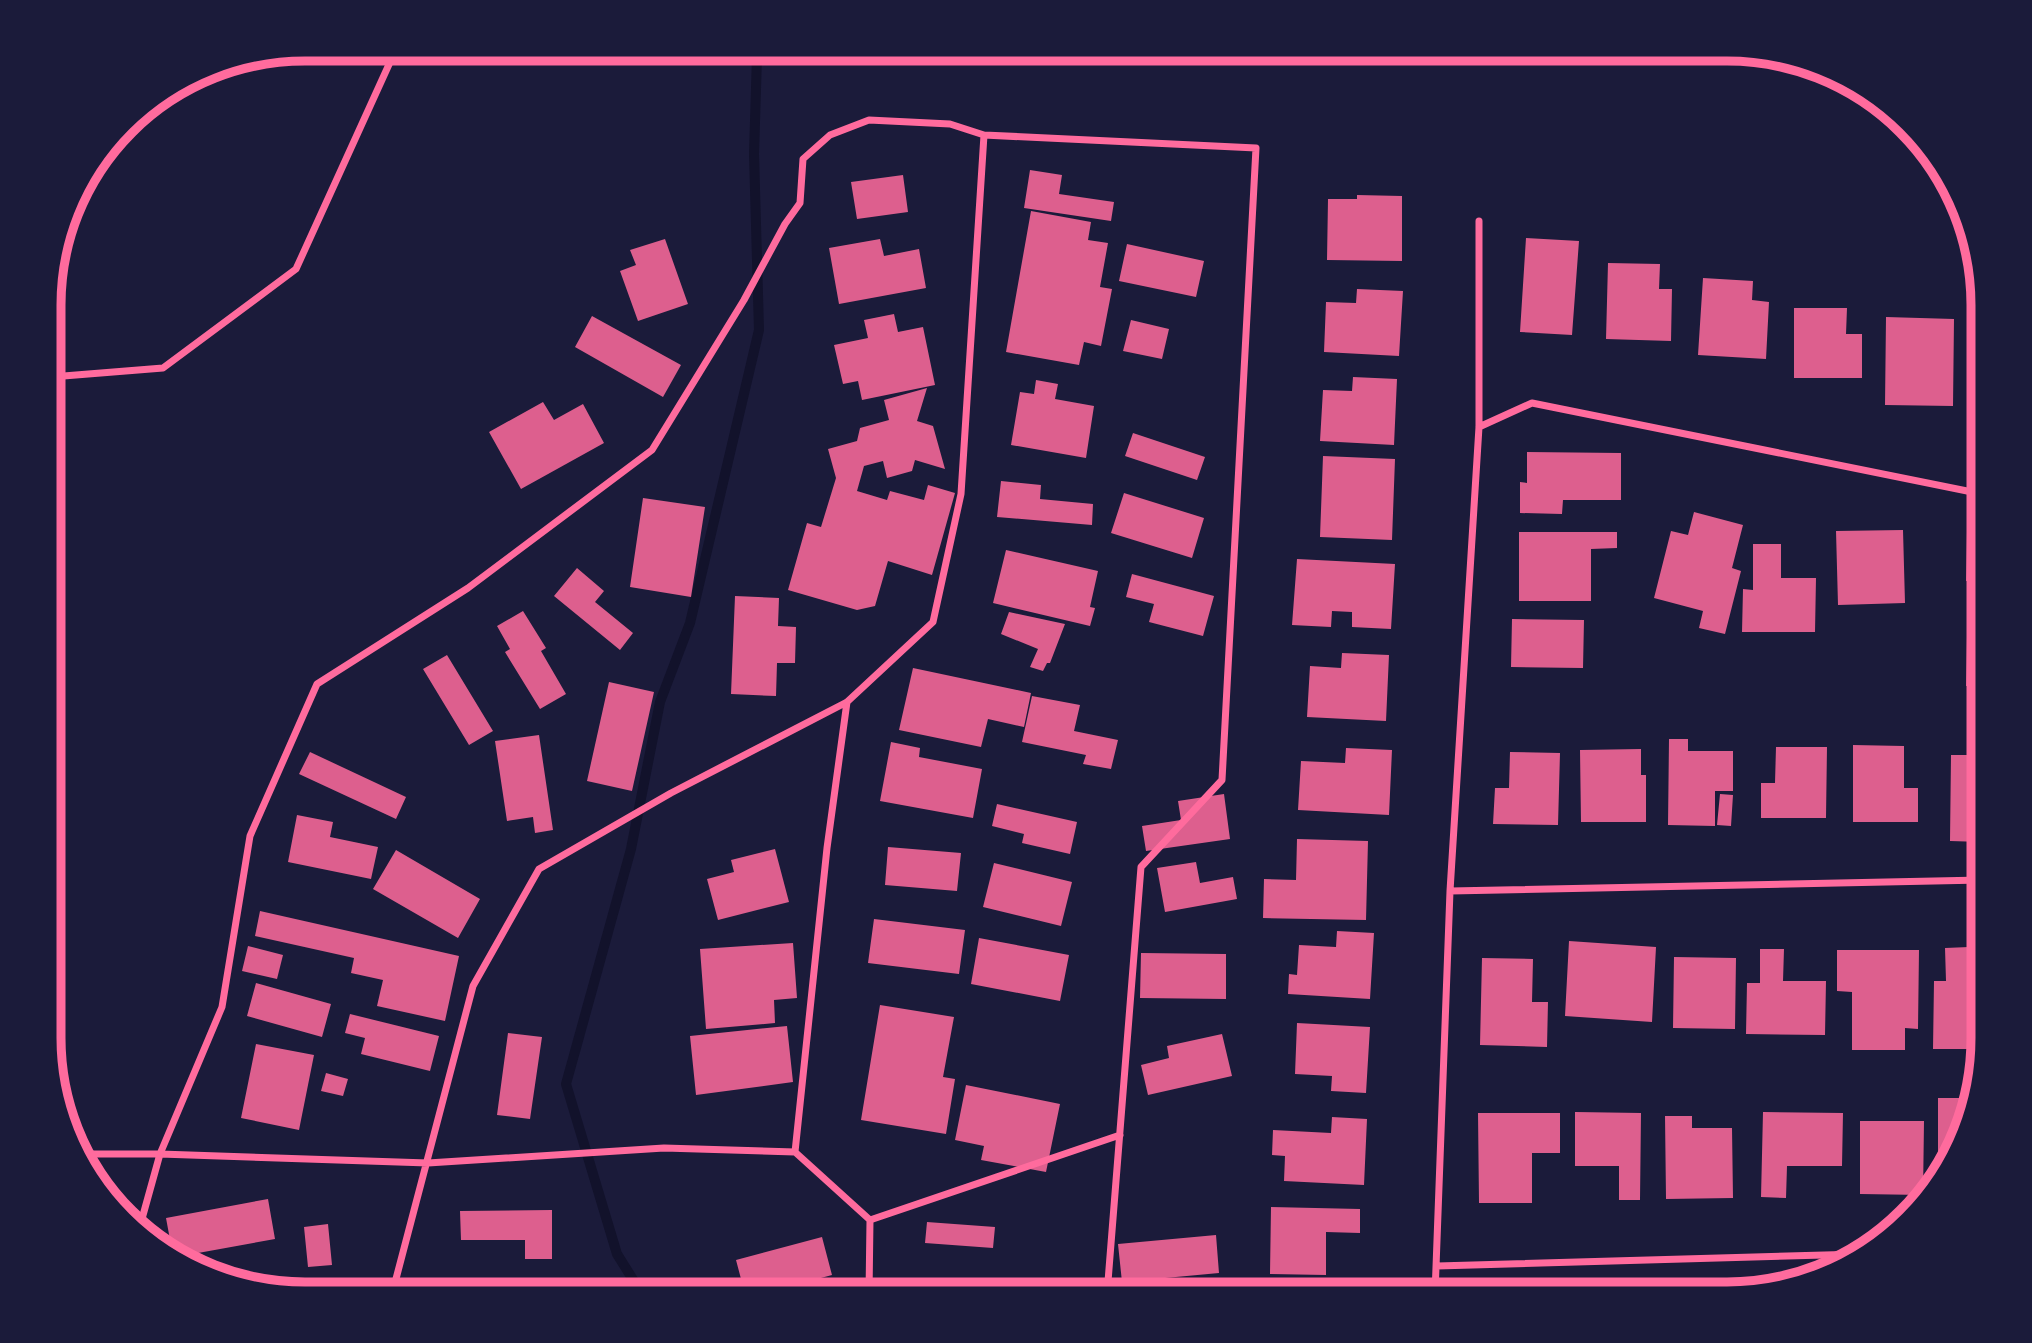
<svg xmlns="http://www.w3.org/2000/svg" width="2032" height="1343" viewBox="0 0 2032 1343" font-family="'Fira Sans Condensed',sans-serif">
<rect width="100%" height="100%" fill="#1b1b3a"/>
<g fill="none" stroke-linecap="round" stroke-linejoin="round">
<path stroke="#12122b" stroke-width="10" d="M642 1294 617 1254 566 1084 631 849 660 702 690 623 759 330 754 154 757 56 760 49"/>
</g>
<path fill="#dd5f8e" d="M1030 170 1062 175 1059 194 1114 202 1111 221 1024 208Z
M903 175 908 212 857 219 851 182Z
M1357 195 1402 196V261L1327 260 1328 199H1357Z
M1031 211 1091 222 1088 240 1108 243 1100 287 1112 289 1101 346 1084 342 1079 365 1006 352Z
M1526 238 1579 241 1572 335 1520 332Z
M665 239 688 304 638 321 620 271 636 265 630 250Z
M880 239 884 256 919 249 926 288 839 304 829 248Z
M1127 244 1204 261 1196 297 1119 281Z
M1608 263 1660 264 1659 289H1672L1671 341 1606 339Z
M1703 278 1753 281 1752 300 1769 302 1766 359 1698 355Z
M1357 289 1403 291 1399 356 1324 352 1326 302 1356 303Z
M1794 308H1847L1846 334H1862V378H1794Z
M894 314 898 332 923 327 935 385 862 400 858 381 843 384 834 345 868 338 864 320Z
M592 316 681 365 663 397 575 347Z
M1886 317 1954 319 1953 406 1885 405Z
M1131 320 1169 329 1162 359 1123 351Z
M1980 361H1982V413H1978Z
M1353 377 1397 379 1394 445 1320 441 1323 390 1352 391Z
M1036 380 1058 384 1055 399 1094 406 1086 458 1011 445 1020 392 1034 394Z
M927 388 917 421 933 426 945 469 915 460 912 471 887 478 883 461 864 466 857 491 887 500 890 491 924 500 928 485 955 493 932 575 888 561 875 606 857 610 788 590 807 523 821 527 836 478 828 449 857 441 860 428 889 420 884 400Z
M543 402 554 420 583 404 604 443 521 489 489 432Z
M1133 433 1205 457 1197 480 1125 456Z
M1527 452 1621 453V500H1563L1562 514 1520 513V482L1527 483Z
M1323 456 1395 459 1392 540 1320 537Z
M1001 481 1041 485 1040 499 1093 504 1092 525 997 517Z
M1124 493 1204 518 1192 558 1111 533Z
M643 498 705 507 691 597 630 587Z
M1694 512 1743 525 1732 568 1741 571 1725 634 1699 628 1703 611 1654 598 1671 531 1688 535Z
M1903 530 1905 603 1838 605 1836 531Z
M1519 532H1617V548L1591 549V601H1519Z
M1967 532H1982V582L1966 581Z
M1753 544H1781V578H1816L1815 632H1742L1743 589 1753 590Z
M1006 550 1098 571 1090 607 1095 608 1090 626 993 603Z
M1297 559 1395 564 1391 629 1352 627V612L1332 611 1331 627 1292 625Z
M577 568 604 591 595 602 633 633 620 650 554 596Z
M1132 574 1214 596 1203 636 1149 622 1154 604 1126 597Z
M735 596 779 598 778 626 796 627 795 663H777L776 696 731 694Z
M523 611 546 648 541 651 566 694 540 709 505 652 510 649 497 626Z
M1009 612 1065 624 1050 663H1047L1043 671 1030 667 1038 649 1001 634Z
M1512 619 1584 620 1583 668 1511 667Z
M1967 637H1982V686H1966Z
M1342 653 1389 655 1386 721 1307 717 1310 666 1341 668Z
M447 655 493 731 469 745 423 669Z
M913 668 1031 693 1024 727 988 719 981 747 899 730Z
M609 682 654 692 632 791 587 781Z
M1032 696 1080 705 1074 731 1118 740 1111 769 1083 764 1086 755 1022 742Z
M539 735 553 830 535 833 533 817 507 821 495 741Z
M1669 739H1688V751H1733V791H1715V826L1668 825Z
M891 742 920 748 919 757 982 769 973 818 880 801Z
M1853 745 1904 746V788H1918V822H1853Z
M1776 747H1827L1826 818H1761V783H1775Z
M1346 748 1392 750 1389 815 1298 810 1301 761 1345 763Z
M1641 749V775H1646V822H1581L1580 750Z
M310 752 406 797 396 819 299 774Z
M1510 752 1560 753 1558 825 1493 824 1495 788H1509Z
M1951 755H1982V842L1950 841Z
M1224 794 1230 839 1146 851 1142 826 1181 820 1178 801Z
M1720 794 1733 795 1731 826 1717 825Z
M997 804 1077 822 1070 854 1022 843 1024 834 992 826Z
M297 815 333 822 330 837 378 847 371 879 288 862Z
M1297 839 1368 841 1366 920 1263 918 1264 879 1296 880Z
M888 847 961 853 957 891 885 885Z
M775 849 789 902 718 920 707 879 734 872 731 860Z
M396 850 480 899 458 938 373 889Z
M1196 862 1200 883 1233 877 1237 899 1165 912 1157 868Z
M994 863 1072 882 1061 926 983 907Z
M260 911 459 956 445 1021 377 1006 383 980 351 973 354 958 255 936Z
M874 919 965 930 959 974 868 963Z
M1337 931 1374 933 1370 999 1288 994 1289 974 1297 975 1299 945 1336 947Z
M979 938 1069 955 1060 1001 971 984Z
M1569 941 1656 947 1652 1022 1565 1016Z
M793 943 797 998 774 1000 775 1023 706 1029 700 949Z
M248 946 283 955 277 979 242 971Z
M1969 947V980H1982V1049H1933L1934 981H1946L1945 948Z
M1760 949H1784L1783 981H1826L1825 1035 1746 1034 1747 983H1760Z
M1837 950H1919L1918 1029 1905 1028V1050H1852V992L1837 991Z
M1141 953 1226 954V999L1140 998Z
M1674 957 1736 958 1735 1029 1673 1028Z
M1482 958 1533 959 1532 1002H1548L1547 1047 1480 1045Z
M256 983 331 1004 322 1037 247 1016Z
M880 1005 954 1017 943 1077 955 1079 946 1134 861 1120Z
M350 1014 439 1036 430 1071 361 1054 365 1038 345 1033Z
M1297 1023 1370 1027 1366 1093 1331 1091 1332 1076 1295 1074Z
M787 1026 793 1082 696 1095 690 1036Z
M508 1033 542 1037 530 1119 497 1115Z
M1222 1034 1232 1076 1148 1095 1141 1065 1169 1058 1167 1046Z
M256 1044 314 1055 299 1130 241 1118Z
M326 1073 348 1079 343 1096 321 1091Z
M966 1085 1060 1104 1046 1172 981 1160 984 1146 955 1140Z
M1938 1098H1974L1970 1120 1938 1182Z
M1575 1112 1641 1113 1640 1200H1619V1166H1575Z
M1763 1112 1843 1113 1842 1166H1787L1786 1198 1761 1197Z
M1478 1113H1560V1153H1532V1203H1479Z
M1665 1116H1692V1128H1732L1733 1198 1666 1199Z
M1332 1117 1367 1119 1364 1185 1284 1181 1285 1156 1272 1155 1273 1130 1331 1133Z
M1860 1121H1924L1923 1195 1860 1194Z
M268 1199 275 1239 176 1257 173 1256 166 1218Z
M1271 1207 1360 1209V1233L1326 1232V1275L1270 1274Z
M552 1210V1259H525V1240H461L460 1211Z
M927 1222 995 1227 993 1248 925 1243Z
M328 1224 332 1265 308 1267 304 1227Z
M1216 1235 1219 1273 1122 1282 1118 1244Z
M822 1237 832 1275 761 1294H745L736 1260Z
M475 1278 524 1288 523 1294H445L448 1282 473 1288Z
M941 1284 1037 1290V1294H940Z"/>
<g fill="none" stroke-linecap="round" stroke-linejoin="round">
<path stroke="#ff6b9d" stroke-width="7" d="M51 377 163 368 296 269 396 49
M1479 427 1532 403 1982 494
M1450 891 1982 880
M795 1152 827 848 847 702
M79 1154H160L428 1163 664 1148 795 1152 870 1220
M870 1220 1120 1135
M140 1226 160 1154 222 1007 250 836 317 684 468 588 652 450 744 300 785 224 800 203 803 159 830 135 869 120 950 124 984 135 1256 148 1222 780 1141 867 1107 1294
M1437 1266 1861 1254
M392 1294 473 986 539 869 671 793 847 702 933 622 961 494 984 135
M869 1294 870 1220
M1435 1294 1450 891 1479 427V221"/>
</g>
<path d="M0 0H2032V1343H0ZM305 61H1727A244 244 0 0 1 1971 305V1038A244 244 0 0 1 1727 1282H305A244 244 0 0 1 61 1038V305A244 244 0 0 1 305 61Z" fill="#1b1b3a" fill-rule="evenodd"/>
<path fill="none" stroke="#ff6b9d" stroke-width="9" d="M305 61H1727A244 244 0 0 1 1971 305V1038A244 244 0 0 1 1727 1282H305A244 244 0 0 1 61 1038V305A244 244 0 0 1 305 61Z"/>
</svg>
